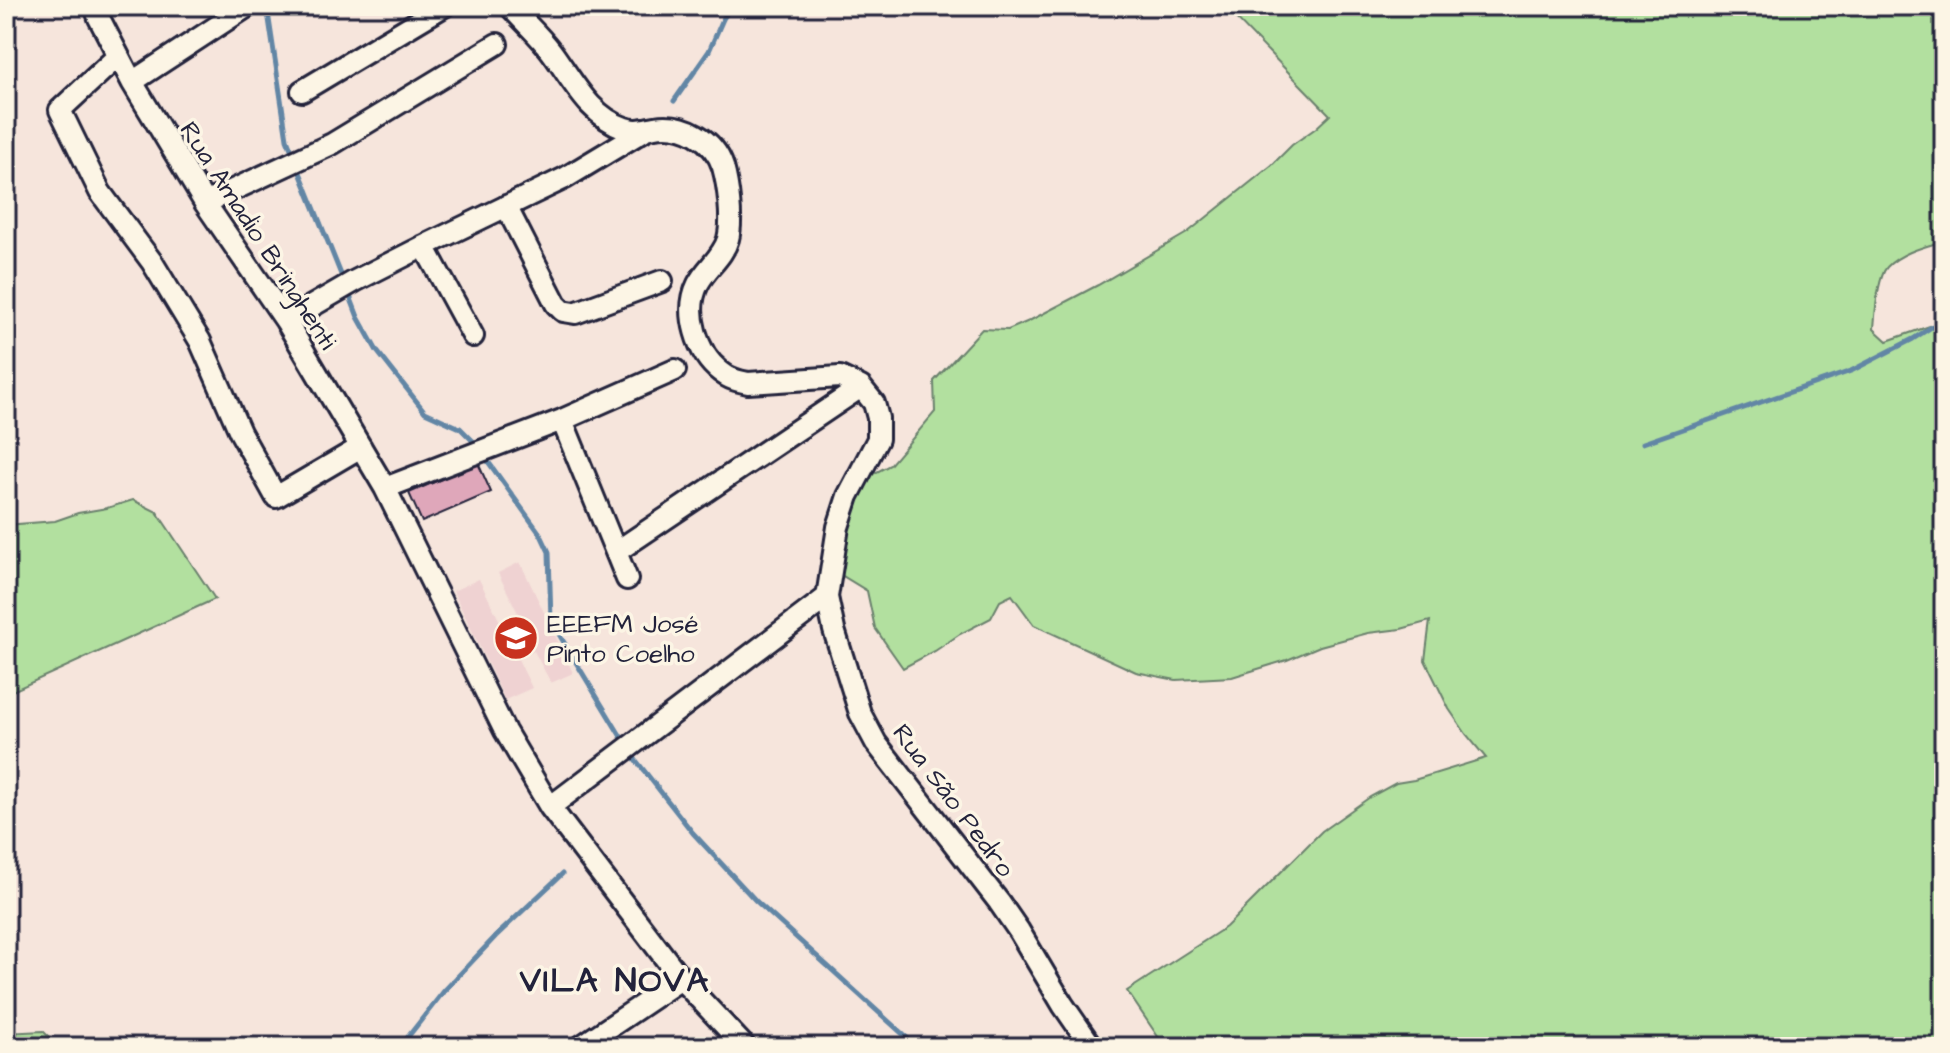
<svg xmlns="http://www.w3.org/2000/svg" width="1950" height="1053" viewBox="0 0 1950 1053" font-family="'Architects Daughter',sans-serif">
<rect width="100%" height="100%" fill="#f6e5dc"/>
<filter id="ink" filterUnits="userSpaceOnUse"><feTurbulence type="fractalNoise" baseFrequency=".0125" numOctaves="2"/><feDisplacementMap in="SourceGraphic" scale="16" xChannelSelector="R" yChannelSelector="G"/><feConvolveMatrix kernelMatrix="1 2 1 2 8 2 1 2 1" color-interpolation-filters="sRGB"/></filter>
<g filter="url(#ink)">
<path fill="#efd2d2" d="M520 562 573 673 551 683 534 651 518 659 532 688 505 700 453 591 479 579 502 626 520 617 498 573Z"/>
<path fill="#b2e09f" stroke="#6a816d" stroke-width="2" d="M1224 6H1944V241C1924 247 1902 252 1887 267 1877 278 1875 315 1874 329L1887 341 1944 321V1047H1165L1127 991 1226 927 1322 831 1370 797 1396 783 1414 780 1486 758 1466 734 1449 709 1425 660 1430 621 1401 629 1368 633 1320 646 1287 660 1232 677 1176 680 1136 672 1034 625 1012 595 1000 601 991 618 960 634 935 651 903 668 875 628 867 591 833 570 858 482 890 465 935 412 934 381 982 329 1008 330 1029 321 1098 285 1187 233 1272 165 1292 145 1316 128 1330 115Z
M133 500 157 512 215 599 6 694V525L55 521 78 513 107 508Z
M43 1031 59 1047H6V1033Z"/>
<g fill="none" stroke-linecap="round" stroke-linejoin="round">
<path stroke="#6286a5" stroke-width="5" d="M267 6 287 139 294 156
M674 101 709 51 723 19 731 6
M297 165 344 282
M348 291 358 317 377 351 425 412 460 428 479 447
M1643 443 1851 371 1913 339 1944 319
M484 456 541 535 549 552 551 621 626 745
M631 754 693 833 756 901 917 1047
M400 1047 444 991 496 936 562 874"/>
</g>
<path fill="#dfa7ba" stroke="#22223b" stroke-width="2" d="M478 463 491 492 422 522 409 493Z"/>
<g fill="none" stroke-linecap="round" stroke-linejoin="round">
<g stroke="#22223b" stroke-width="26">
<path id="minor" d="M95 6 99 18 132 82 205 203 286 321 385 488 505 731 550 807 681 979 745 1047
M510 6C523 21 539 35 551 51 572 79 589 116 625 128 636 132 644 129 655 127 683 122 714 139 723 167 728 185 733 220 728 239 723 257 706 268 698 284 684 312 697 354 721 372 729 379 738 381 748 383L840 377 861 387 874 403 878 418V439L848 496 838 527 827 597 834 630 860 713 876 743 999 902 1019 931 1063 1005 1092 1047
M118 56 60 110 100 192 152 262 200 341 240 432 276 497 361 447
M132 82 248 6
M302 91 444 6
M205 203 332 144 497 44
M506 206 556 304 563 311 575 313 662 281
M424 246 473 336
M286 321 355 281 424 246 565 178 643 131
M562 420 627 579
M385 488 562 420 675 370
M616 552 861 387
M550 807 827 597
M580 1047 681 979"/>
</g>
<use href="#minor" stroke="#fcf5e5" stroke-width="20"/>
</g>
</g>
<defs>
<g id="school-disc" transform="scale(2.3)"><circle r="9.5" fill="#c8321e" stroke="#fcf5e5"/><path d="M0-5L7-2L0 1L-7-2ZM-4 1L0 2.5L4 1V4Q0 6-4 4Z" fill="#fff"/></g>
</defs>
<g fill-rule="evenodd">
<use href="#school-disc" x="516" y="638"/>
</g>
<g text-anchor="middle" stroke-width="7" stroke-linejoin="round" paint-order="stroke">
<g font-size="26" fill="#22223b" stroke="#fcf5e5">
<text transform="translate(259 235) rotate(57)" y="9">Rua Amadio Bringhenti</text>
<text transform="translate(954 800) rotate(53)" y="9">Rua São Pedro</text>
</g>
<g font-size="26" fill="#22223b" stroke="#fcf5e5" text-anchor="start">
<text x="547" y="632">EEEFM José<tspan x="547" dy="30">Pinto Coelho</tspan></text>
</g>
<g font-size="34" font-weight="bold" letter-spacing="2" fill="#22223b" stroke="#fcf5e5">
<text x="615" y="991">VILA NOVA</text>
</g>
</g>
<rect width="1950" height="1053" fill="none" stroke="#fcf5e5" stroke-width="32"/>
<rect x="16" y="16" width="1918" height="1021" fill="none" stroke="#22223b" stroke-width="3" filter="url(#ink)"/>
</svg>
